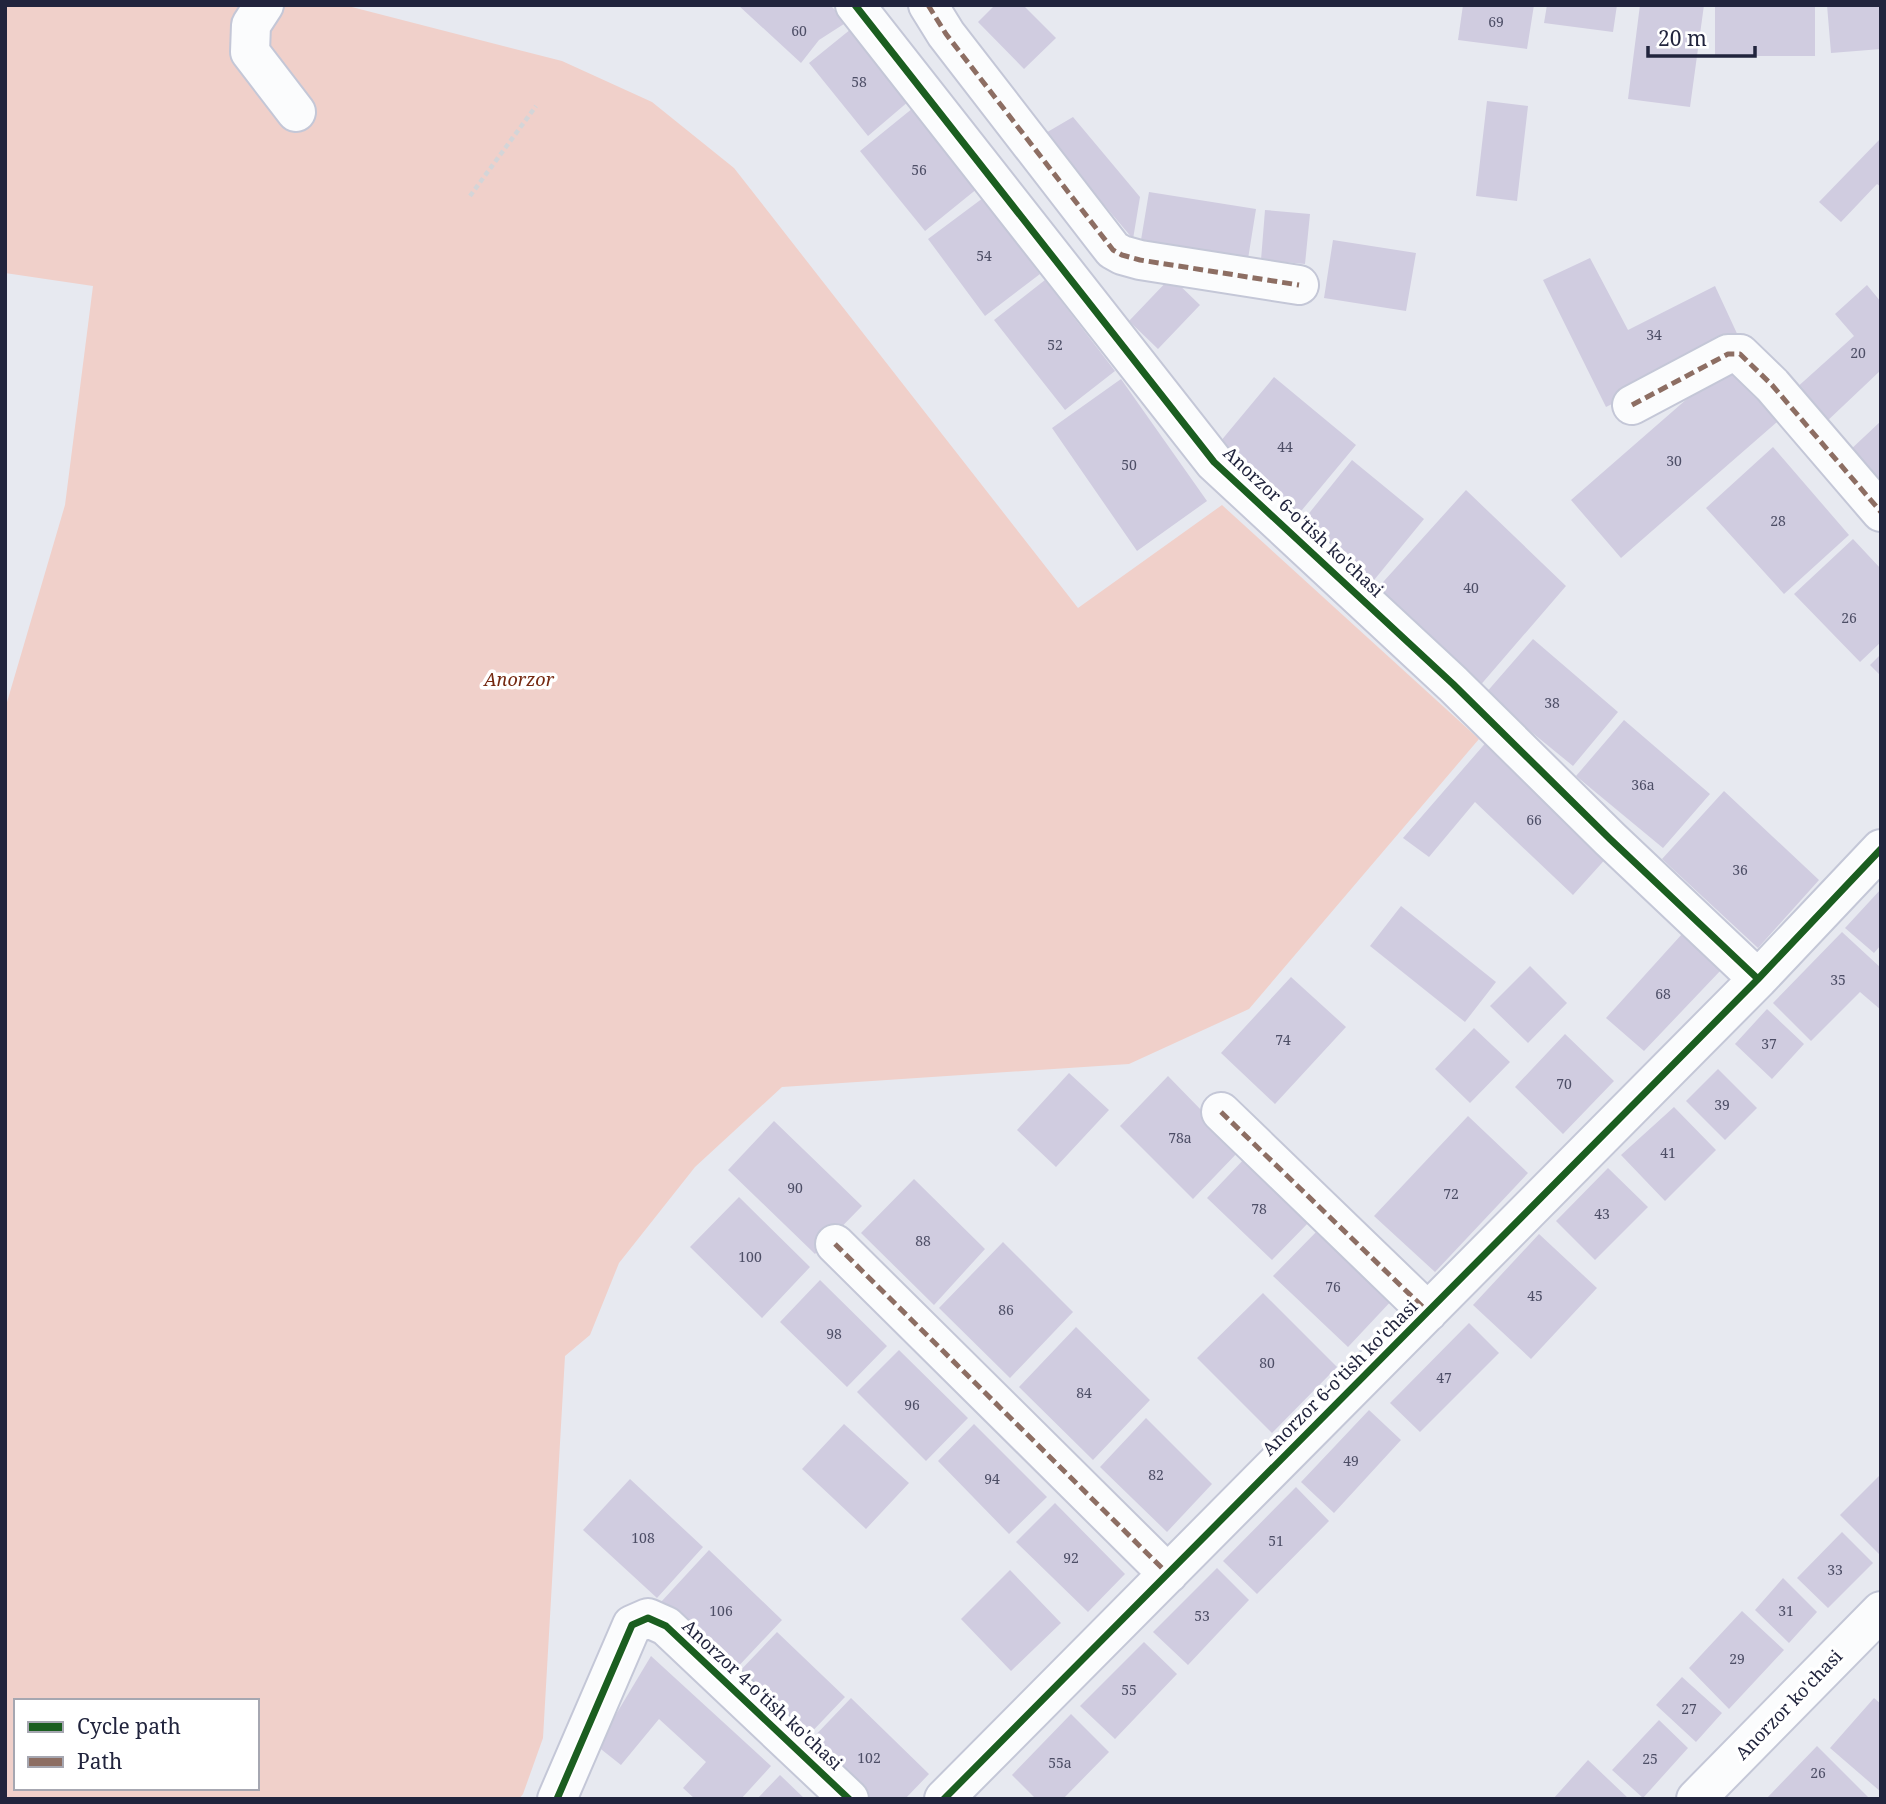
<svg xmlns="http://www.w3.org/2000/svg" width="1886" height="1804" viewBox="0 0 1886 1804" font-family="'Noto Serif',serif">
<rect width="100%" height="100%" fill="#e7e9f0"/>
<path fill="#f0d0ca" fill-rule="evenodd" d="M5 5H344L562 61 652 102 734 168 1078 608 1222 505 1479 739 1249 1009 1129 1064 782 1087 695 1167 619 1263 590 1335 565 1356 543 1738 523 1794 519 1799H5V709L65 505 93 286 5 273ZM16 1701H257V1788H16Z"/>
<path fill="#d0cce0" d="M738 5H830L847 22 819 40 801 63Z
M995 5H1023L1056 38 1024 69 978 22Z
M1463 5H1534L1527 49 1458 40Z
M1547 5H1617L1613 32 1544 23Z
M1640 5H1704L1690 107 1628 99Z
M1715 5H1815V56H1715Z
M1827 5H1881V49L1831 53Z
M851 29 909 101 868 136 809 63Z
M1487 101 1528 106 1517 201 1476 196Z
M913 108 978 188 925 231 860 151Z
M1073 117 1140 197 1133 239 1044 134Z
M1881 138V187L1877 184 1841 222 1819 202Z
M1149 192 1256 209 1248 259 1141 240Z
M983 198 1040 274 985 316 928 239Z
M1265 210 1310 214 1305 264 1261 260Z
M1333 240 1416 253 1406 311 1324 298Z
M1590 258 1628 330 1715 286 1740 340 1606 407 1543 280Z
M1171 277 1200 305 1158 349 1129 321Z
M1045 280 1115 371 1065 410 994 320Z
M1867 285 1881 302V370L1824 424 1794 390 1854 336 1835 314Z
M1727 364 1777 422 1621 558 1571 500Z
M1274 377 1356 445 1297 516 1215 448Z
M1121 379 1207 501 1137 551 1052 428Z
M1881 421V488L1848 452Z
M1773 447 1849 535 1784 594 1706 508Z
M1352 460 1424 519 1370 585 1302 522Z
M1466 490 1566 586 1478 688 1375 591Z
M1853 539 1881 569V642L1860 662 1794 594Z
M1533 639 1618 712 1573 766 1485 694Z
M1881 654V676L1870 665Z
M1624 720 1710 794 1663 848 1576 776Z
M1489 739 1610 854 1573 895 1475 802 1429 857 1403 838Z
M1724 791 1819 880 1758 948 1662 859Z
M1881 889V945L1874 953 1845 928Z
M1401 906 1496 982 1465 1022 1370 946Z
M1842 932 1881 968V1010L1860 992 1811 1041 1773 1003Z
M1682 934 1721 970 1644 1051 1606 1018Z
M1530 966 1567 1003 1528 1043 1490 1006Z
M1291 977 1346 1027 1275 1104 1221 1053Z
M1767 1009 1804 1044 1772 1079 1735 1044Z
M1474 1028 1510 1062 1470 1103 1435 1069Z
M1565 1034 1614 1081 1563 1134 1515 1087Z
M1718 1069 1757 1108 1725 1140 1686 1101Z
M1069 1073 1109 1110 1056 1167 1017 1130Z
M1168 1076 1240 1150 1193 1199 1120 1126Z
M1674 1107 1716 1150 1665 1201 1621 1155Z
M1468 1116 1528 1173 1435 1272 1374 1216Z
M774 1121 862 1206 815 1254 728 1170Z
M1246 1157 1311 1220 1272 1260 1207 1198Z
M1608 1168 1648 1207 1595 1260 1556 1221Z
M914 1179 985 1249 934 1305 861 1233Z
M739 1197 810 1267 762 1318 690 1247Z
M1320 1228 1394 1298 1348 1347 1273 1276Z
M1539 1234 1597 1288 1531 1359 1473 1305Z
M1003 1242 1073 1312 1010 1378 939 1308Z
M820 1280 887 1346 847 1387 780 1322Z
M1263 1293 1337 1367 1272 1433 1197 1358Z
M1469 1323 1499 1353 1420 1432 1390 1403Z
M1076 1327 1150 1400 1093 1460 1019 1387Z
M899 1350 968 1418 926 1461 857 1392Z
M1369 1410 1401 1440 1334 1513 1301 1482Z
M1146 1418 1212 1484 1167 1532 1100 1467Z
M844 1424 909 1483 866 1529 802 1469Z
M974 1424 1047 1497 1009 1534 938 1461Z
M1881 1474V1556L1840 1515Z
M630 1479 703 1547 657 1598 583 1530Z
M1296 1487 1329 1521 1257 1594 1223 1561Z
M1055 1503 1125 1574 1088 1612 1016 1542Z
M1842 1532 1873 1563 1828 1608 1797 1578Z
M709 1550 782 1620 733 1672 661 1602Z
M1217 1568 1249 1600 1188 1665 1153 1632Z
M1010 1570 1061 1623 1011 1671 961 1619Z
M1783 1578 1817 1612 1789 1643 1755 1610Z
M1742 1611 1784 1650 1729 1709 1689 1668Z
M777 1632 845 1697 804 1740 736 1675Z
M1144 1642 1177 1674 1115 1739 1080 1706Z
M651 1656 771 1766 741 1799H695L683 1788 706 1762 659 1719 621 1765 597 1746Z
M1682 1677 1722 1713 1696 1742 1656 1705Z
M851 1698 929 1774 905 1799H866L808 1743Z
M1874 1698 1881 1704V1792L1830 1748Z
M1071 1714 1109 1752 1063 1799H1036L1012 1775Z
M1659 1720 1688 1748 1643 1798 1612 1770Z
M1817 1746 1870 1799H1766Z
M1588 1760 1629 1799H1553Z
M780 1775 805 1799H757Z"/>
<g fill="none" stroke-linecap="round" stroke-linejoin="round">
<g stroke="#c4c7d7" stroke-width="42">
<path id="minor" d="M264 5 251 25 250 52 296 112
M855 5 1214 462 1453 684 1610 839 1758 979
M928 5 946 34 1113 250 1122 255 1140 260 1299 285
M1632 405 1728 354H1740L1772 385 1881 512
M1221 1112 1428 1312
M835 1244 1168 1574
M557 1799 632 1625 648 1618 666 1626 849 1799
M944 1799 1758 979 1881 849
M1696 1799 1881 1611"/>
</g>
<path stroke="#d4d5d8" stroke-width="4.5" stroke-dasharray="5 3.5" stroke-linecap="butt" d="M470 196 536 106"/>
<use href="#minor" stroke="#fbfcfd" stroke-width="38"/>
<path stroke="#8d6e63" stroke-width="5" stroke-dasharray="10 5" stroke-linecap="butt" d="M928 5 946 34 1113 250 1122 255 1140 260 1299 285
M1632 405 1728 354H1740L1772 385 1881 512
M1221 1112 1428 1312
M835 1244 1168 1574"/>
<g stroke="#fff" stroke-width="11">
<path id="cycleway" d="M855 5 1214 462 1453 684 1610 839 1758 979
M557 1799 632 1625 648 1618 666 1626 849 1799
M944 1799 1758 979 1881 849"/>
</g>
<use href="#cycleway" stroke="#1b5e20" stroke-width="7"/>
</g>
<g text-anchor="middle" stroke-width="7" stroke-linejoin="round" paint-order="stroke">
<g font-size="14" fill="#4d4e66">
<text x="1496" y="27">69</text>
<text x="799" y="36">60</text>
<text x="859" y="87">58</text>
<text x="919" y="175">56</text>
<text x="984" y="261">54</text>
<text x="1654" y="340">34</text>
<text x="1055" y="350">52</text>
<text x="1858" y="358">20</text>
<text x="1285" y="452">44</text>
<text x="1674" y="466">30</text>
<text x="1129" y="470">50</text>
<text x="1778" y="526">28</text>
<text x="1471" y="593">40</text>
<text x="1849" y="623">26</text>
<text x="1552" y="708">38</text>
<text x="1643" y="790">36а</text>
<text x="1534" y="825">66</text>
<text x="1740" y="875">36</text>
<text x="1838" y="985">35</text>
<text x="1663" y="999">68</text>
<text x="1283" y="1045">74</text>
<text x="1769" y="1049">37</text>
<text x="1564" y="1089">70</text>
<text x="1722" y="1110">39</text>
<text x="1180" y="1143">78а</text>
<text x="1668" y="1158">41</text>
<text x="795" y="1193">90</text>
<text x="1451" y="1199">72</text>
<text x="1259" y="1214">78</text>
<text x="1602" y="1219">43</text>
<text x="923" y="1246">88</text>
<text x="750" y="1262">100</text>
<text x="1333" y="1292">76</text>
<text x="1535" y="1301">45</text>
<text x="1006" y="1315">86</text>
<text x="834" y="1339">98</text>
<text x="1267" y="1368">80</text>
<text x="1444" y="1383">47</text>
<text x="1084" y="1398">84</text>
<text x="912" y="1410">96</text>
<text x="1351" y="1466">49</text>
<text x="1156" y="1480">82</text>
<text x="992" y="1484">94</text>
<text x="643" y="1543">108</text>
<text x="1276" y="1546">51</text>
<text x="1071" y="1563">92</text>
<text x="1835" y="1575">33</text>
<text x="721" y="1616">106</text>
<text x="1786" y="1616">31</text>
<text x="1202" y="1621">53</text>
<text x="1737" y="1664">29</text>
<text x="1129" y="1695">55</text>
<text x="1689" y="1714">27</text>
<text x="869" y="1763">102</text>
<text x="1650" y="1764">25</text>
<text x="1060" y="1768">55а</text>
<text x="1818" y="1778">26</text>
</g>
<g font-size="18" fill="#21243d" stroke="#fff">
<text transform="translate(1303 522) rotate(43)" y="6">Anorzor 6-o'tish ko'chasi</text>
<text transform="translate(1340 1378) rotate(-45)" y="6">Anorzor 6-o'tish ko'chasi</text>
<text transform="translate(762 1695) rotate(43)" y="6">Anorzor 4-o'tish ko'chasi</text>
<text transform="translate(1789 1705) rotate(-46)" y="6">Anorzor ko'chasi</text>
</g>
<g font-size="18" font-style="italic" fill="#752911" stroke="#fff">
<text x="519" y="686">Anorzor</text>
</g>
</g>
<rect width="1886" height="1804" fill="none" stroke="#21243d" stroke-width="14"/>
<rect x="14" y="1699" width="245" height="91" fill="#ffffff" stroke="#a6a7b1" stroke-width="2"/>
<rect x="28" y="1722" width="35" height="10" fill="#1b5e20" stroke="#a6a7b1" stroke-width="2"/>
<text x="77" y="1734" font-size="21" fill="#21243d">Cycle path</text>
<rect x="28" y="1757" width="35" height="10" fill="#8d6e63" stroke="#a6a7b1" stroke-width="2"/>
<text x="77" y="1769" font-size="21" fill="#21243d">Path</text>
<path d="M1648 46v10h107v-10" fill="none" stroke="#21243d" stroke-width="3.5"/>
<text x="1658" y="46" font-size="21" fill="#21243d" stroke="#ffffff" stroke-width="5" paint-order="stroke">20 m</text>
</svg>
